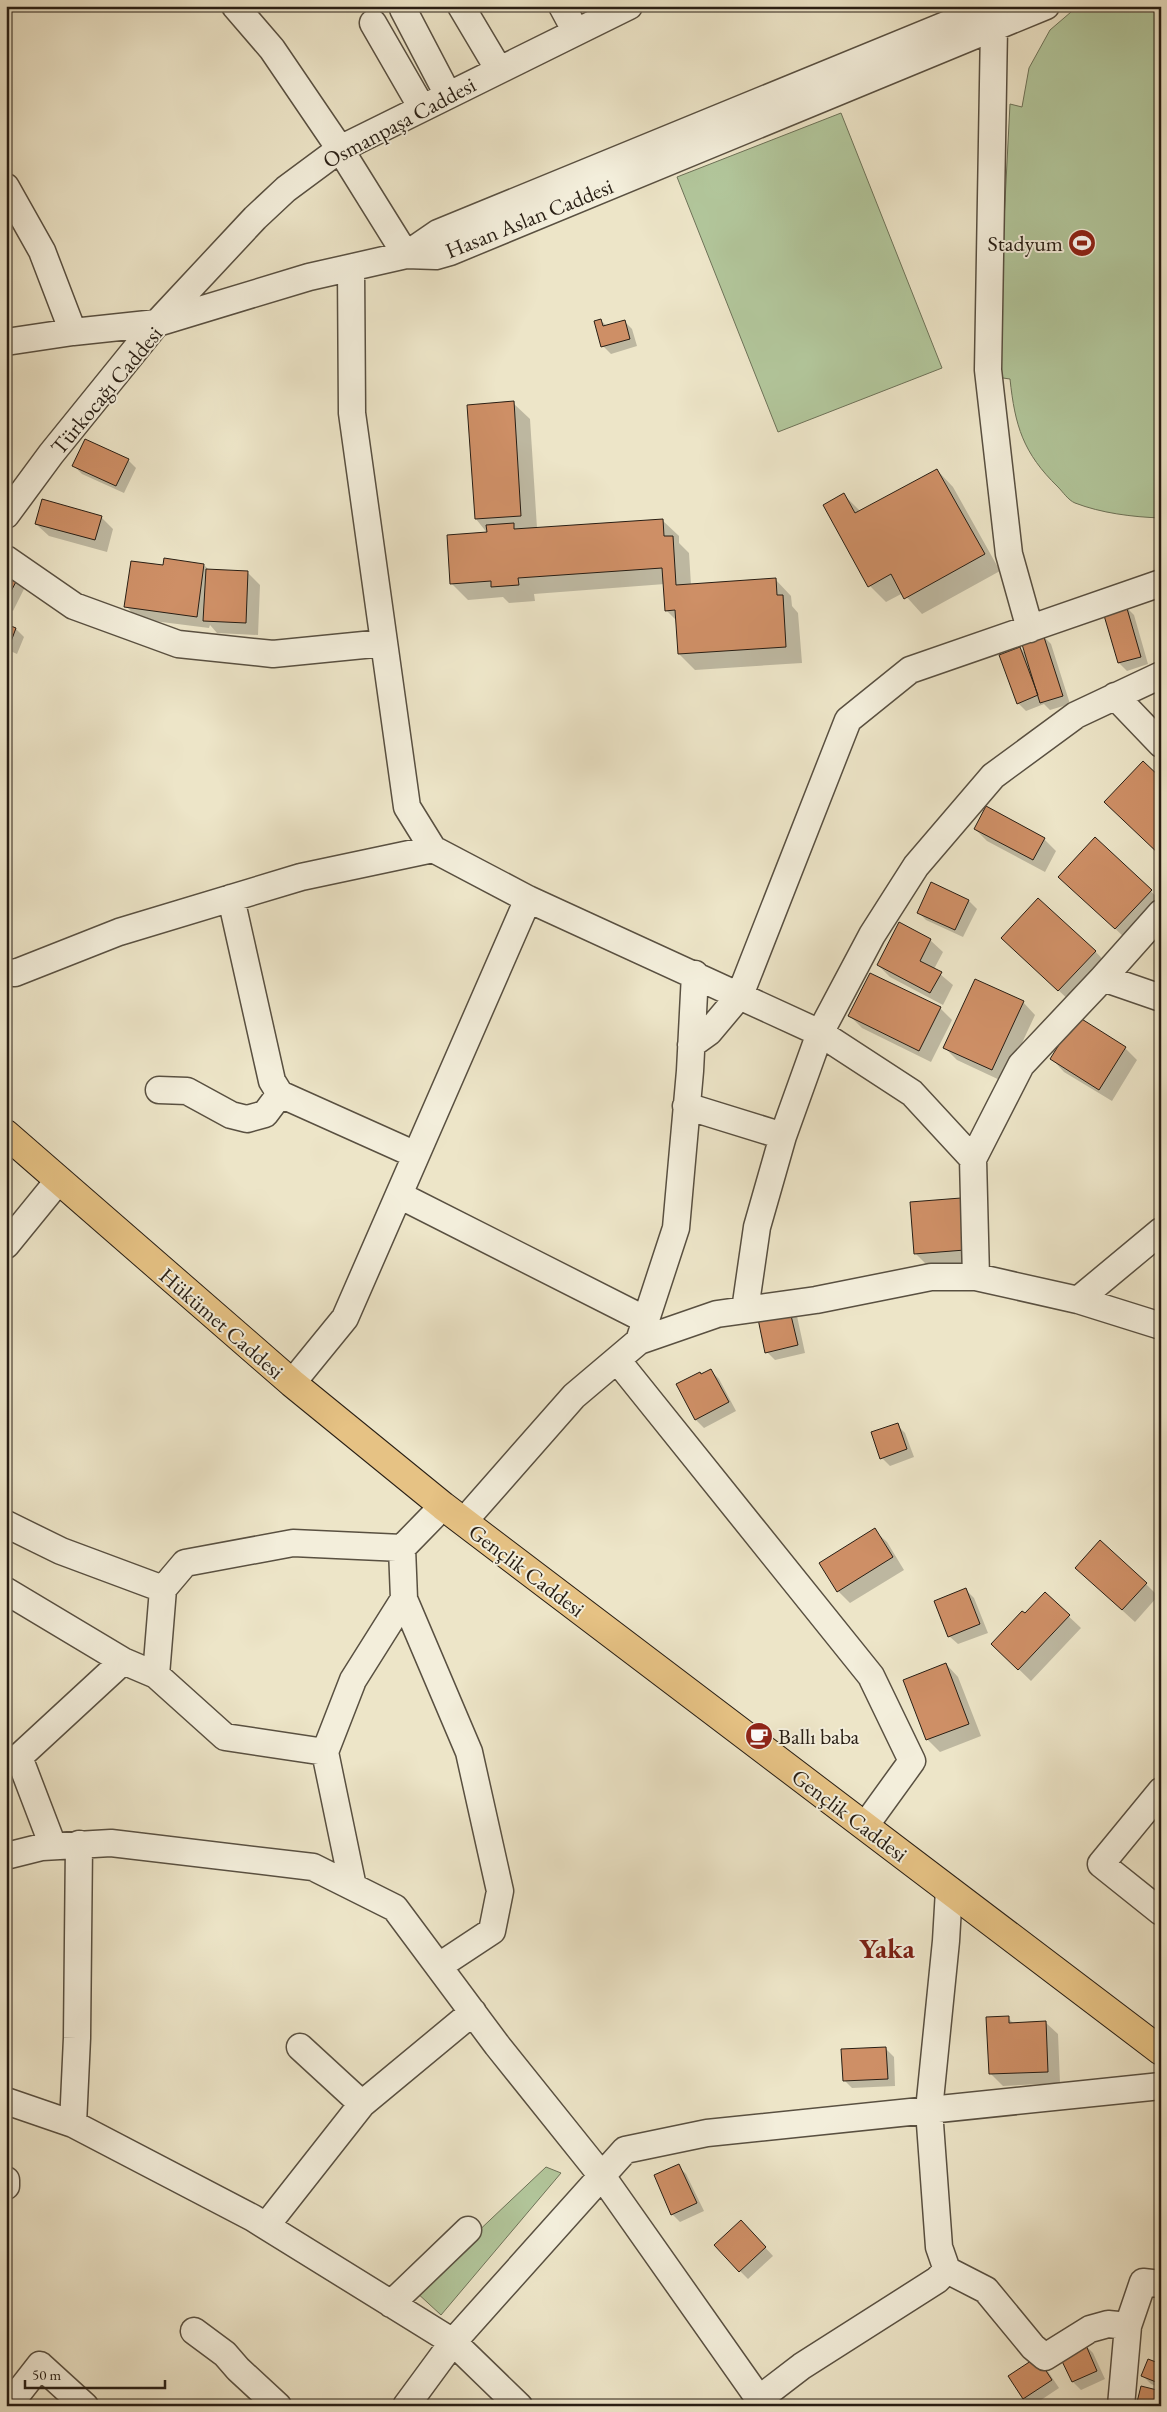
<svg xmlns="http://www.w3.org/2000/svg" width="1167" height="2412" viewBox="0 0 1167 2412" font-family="'EB Garamond',serif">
<rect width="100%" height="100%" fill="#ede5c8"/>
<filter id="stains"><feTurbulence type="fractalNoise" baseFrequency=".004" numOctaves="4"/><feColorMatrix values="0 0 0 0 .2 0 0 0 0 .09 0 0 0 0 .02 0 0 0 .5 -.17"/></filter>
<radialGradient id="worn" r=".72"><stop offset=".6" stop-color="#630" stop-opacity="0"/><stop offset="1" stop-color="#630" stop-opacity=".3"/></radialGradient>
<path fill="#b2c69b" stroke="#6d7258" d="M1078 6H1161V518C1132 517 1101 513 1075 503 1068 500 1063 492 1058 487 1023 453 1015 426 1010 379L996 377 1010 104 1022 107 1029 68 1050 30Z
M841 113 942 368 778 432 677 177Z
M546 2167 561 2173 441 2315 415 2291Z"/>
<path fill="#0003" d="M600 320 607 326 624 321 632 329 637 346 611 354 603 346Z
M513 403 530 419 537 528 662 520 679 536V543L689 553 691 585 775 579 791 596 792 606 798 613 802 663 695 670 679 654 677 621 666 610 665 584 534 594 535 601 509 603 503 597 468 600 452 584 488 534 476 519Z
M128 460 136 468 124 493 82 474 74 466Z
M937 470 953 487 1000 571 922 614 903 593 886 602 870 586 844 495 861 512Z
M101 517 113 529 107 552 49 536 36 524Z
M165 560 204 565 210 571 248 573 260 585 258 635 217 633 210 625 209 628 138 619 126 606 164 567Z
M6 566 28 581 13 611 6 607Z
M1126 607 1134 615 1148 664 1127 671 1119 663 1105 613Z
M6 625 16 629 24 637 17 654 6 649Z
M1043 636 1051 644 1070 704 1050 710 1044 704 1026 711 1018 703 1020 648 1027 655Z
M975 829 1044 839 1056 851 1045 872 987 841Z
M1095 839 1161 901 1128 941 1071 886Z
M969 901 977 909 963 937 926 920 918 912Z
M930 940 943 952 934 969 953 985 943 1005 890 977 878 965Z
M1015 950 1095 951 1107 964 1071 1002Z
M1023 1002 1035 1015 1004 1082 957 1060 944 1047Z
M940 1008 952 1020 931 1062 862 1028 850 1016Z
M1125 1048 1137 1060 1112 1101 1064 1072 1052 1059Z
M961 1200 977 1262 928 1266 916 1254Z
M789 1308 797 1316 805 1353 775 1360 767 1352Z
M711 1371 719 1379 736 1411 704 1428 696 1420 677 1385Z
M897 1425 905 1433 914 1457 890 1466 882 1458Z
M874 1530 887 1542 904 1570 850 1603 838 1591Z
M1089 1580 1146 1584 1158 1596 1135 1622Z
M966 1590 974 1598 988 1633 958 1644 949 1636Z
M1045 1594 1081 1628 1031 1681 1005 1656 1025 1615Z
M946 1664 958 1677 981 1736 940 1752 927 1739Z
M1008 2018 1014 2024 1045 2022 1058 2034 1060 2083 1003 2086 990 2073Z
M886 2049 894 2057 895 2086 852 2088 844 2080Z
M678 2166 686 2174 704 2211 680 2222 672 2214Z
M749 2230 773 2256 748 2279 740 2271Z
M1085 2345 1093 2353 1105 2379 1081 2390 1073 2382 1061 2356Z
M1161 2366V2388L1151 2384 1143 2376Z
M1045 2367 1059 2388 1032 2406 1024 2398Z"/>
<path fill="#ce8f66" stroke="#281e14" d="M601 319 603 326 625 320 630 339 601 347 594 321Z
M514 401 521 516 475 519 467 405Z
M85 439 129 459 116 486 72 466Z
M937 469 985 554 904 599 891 574 868 587 823 505 844 493 855 513Z
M42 499 102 516 95 540 35 524Z
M663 519 664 536H673L676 585 776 578 777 595H783L786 647 678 654 675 610 665 611 662 568 518 578 519 585 491 587V581L450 584 447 535 487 532 486 525 514 523V529Z
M164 558 204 564 197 617 124 607 131 561 163 565Z
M6 565 21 572 6 601Z
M206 569 248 571 246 623 203 621Z
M1126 605 1141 657 1118 663 1103 612Z
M6 624 16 628 9 647 6 646Z
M1043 634 1063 696 1040 703 1021 641Z
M1020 647 1038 695 1017 704 999 655Z
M1143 761 1161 778V856L1104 802Z
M986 806 1045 838 1033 860 974 829Z
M1095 837 1152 890 1115 929 1058 877Z
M931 882 969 900 955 930 917 913Z
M1038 898 1096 951 1058 991 1001 938Z
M899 922 931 939 920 961 942 972 930 993 877 965Z
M870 973 941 1007 919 1051 848 1016Z
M975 979 1024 1001 992 1070 943 1048Z
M1077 1016 1126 1047 1099 1090 1050 1059Z
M961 1198 965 1250 914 1254 910 1202Z
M789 1307 798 1345 765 1353 757 1314Z
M711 1369 729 1402 695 1420 676 1384 700 1372 701 1374Z
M898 1423 907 1449 880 1459 871 1432Z
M875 1528 893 1557 837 1592 819 1563Z
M1100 1540 1147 1583 1122 1610 1075 1568Z
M966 1588 980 1624 948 1637 934 1601Z
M1045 1592 1070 1615 1018 1670 991 1644 1022 1611 1025 1613Z
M946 1663 969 1724 926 1740 903 1680Z
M1009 2016V2023L1046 2021 1048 2072 989 2074 986 2017Z
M886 2047 888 2079 843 2081 841 2049Z
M679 2164 697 2203 671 2215 654 2175Z
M741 2220 766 2247 739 2272 714 2245Z
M1085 2343 1097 2371 1072 2382 1059 2355Z
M1037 2357 1052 2380 1023 2399 1008 2376Z
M1148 2359 1161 2364V2384L1141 2376Z
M1141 2386 1161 2391V2406H1136Z"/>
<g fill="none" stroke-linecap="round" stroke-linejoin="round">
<g stroke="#595041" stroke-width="29">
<path id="minor" d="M235 6 272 49 340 149 406 255
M461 6 499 70
M562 6 576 32
M403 9 448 95
M373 23 422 108
M994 27 988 370 1009 554 1030 629
M6 187 42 251 73 332
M406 255 438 233 992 6
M351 268 352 413 407 807 433 849 528 899 820 1033 912 1093 973 1159 976 1277
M6 342 73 332 157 323 255 218 286 189 340 149 629 6
M6 515 51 454 157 323 309 277 406 255 436 256 450 252 1046 6
M6 559 74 606 178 644 273 654 384 643
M1115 696 1161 744
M231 898 272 1081 280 1094 416 1155
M6 972 15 973 119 932 301 877 433 849
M1103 978 1161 998
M691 1045 709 1032 740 995 848 720 910 670 1161 583
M159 1090 187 1091 231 1115 247 1119 265 1114 280 1094
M686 1106 783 1136
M973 1159 1021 1065 1103 978 1161 913
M399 1195 646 1320
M6 1245 59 1180
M1078 1300 1161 1231
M745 1310 757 1227 783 1136 820 1033 872 935 916 866 993 776 1076 715 1161 675
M639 1341 676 1228 690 1071 695 974
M617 1360 871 1676 912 1761 865 1826
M292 1383 345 1318 528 899
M464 1521 574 1396 639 1341 717 1314 816 1300 931 1277H976L1078 1300 1161 1326
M6 1524 61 1551 163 1589
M6 1591 123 1661 156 1675 225 1737 325 1752
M404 1599 469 1752 500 1891 492 1931 439 1966
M156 1675 163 1589 185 1563 293 1543 402 1548
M1161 1791 1101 1864 1161 1912
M53 1846 19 1757 123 1661
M6 1856 42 1847 111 1843 313 1867 395 1908 497 2045 602 2176 764 2406
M353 1887 325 1752 353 1680 404 1599 402 1548 443 1506
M949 1890 946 1941 929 2110 939 2247 947 2270 986 2290 1033 2347 1045 2357 1090 2329 1108 2324 1128 2326
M300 2047 362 2104
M6 2101 73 2124 253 2218 453 2342 519 2406
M73 2124 77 2038 79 1844
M6 2180V2186
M266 2226 362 2104 473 2012
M391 2304 468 2230
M194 2331 225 2354 238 2369 278 2406
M759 2399 802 2366 937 2280 947 2270
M8 2406 40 2365 85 2406
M406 2406 453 2342 625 2150 707 2133 1161 2086
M1121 2406 1128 2326 1143 2282 1161 2284"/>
</g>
<g stroke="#281e14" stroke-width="30">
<path id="major" d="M6 1134 292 1383 443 1506 1161 2051"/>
</g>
<use href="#minor" stroke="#f3eedb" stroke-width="26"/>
<use href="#major" stroke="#e6c284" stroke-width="28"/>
</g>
<defs>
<g id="stadium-disc" transform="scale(1.4375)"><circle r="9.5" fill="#8f2418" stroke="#f3eedb"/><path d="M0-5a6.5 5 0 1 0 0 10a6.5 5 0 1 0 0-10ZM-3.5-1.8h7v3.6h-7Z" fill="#fff"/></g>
<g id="cafe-disc" transform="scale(1.4375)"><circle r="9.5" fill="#8f2418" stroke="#f3eedb"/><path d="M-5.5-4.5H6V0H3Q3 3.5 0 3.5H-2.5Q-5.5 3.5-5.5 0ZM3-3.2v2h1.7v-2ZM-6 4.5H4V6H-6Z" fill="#fff"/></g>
</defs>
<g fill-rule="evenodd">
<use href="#stadium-disc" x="1082" y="243"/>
<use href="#cafe-disc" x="759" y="1736"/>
</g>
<g text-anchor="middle" stroke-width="4" stroke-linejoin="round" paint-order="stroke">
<g font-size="22" fill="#281e14" stroke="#f3eedb">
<text transform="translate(399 122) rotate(-28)" y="8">Osmanpaşa Caddesi</text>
<text transform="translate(529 218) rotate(-22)" y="8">Hasan Aslan Caddesi</text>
<text transform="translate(106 390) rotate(-50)" y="8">Türkocağı Caddesi</text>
<text transform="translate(222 1323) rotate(41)" y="8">Hükümet Caddesi</text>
<text transform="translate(527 1570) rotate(37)" y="8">Gençlik Caddesi</text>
<text transform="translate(850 1815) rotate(37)" y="8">Gençlik Caddesi</text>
</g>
<g font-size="22" fill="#281e14" stroke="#f3eedb" text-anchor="end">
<text x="1063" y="251">Stadyum</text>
<text x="778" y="1744" text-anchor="start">Ballı baba</text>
</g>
<g font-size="28" font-weight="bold" fill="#7a1f14" stroke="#f3eedb">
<text x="887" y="1958">Yaka</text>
</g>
</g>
<rect width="1167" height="2412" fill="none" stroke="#ede5c8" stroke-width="25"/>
<rect x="8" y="8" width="1152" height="2397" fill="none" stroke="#281e14" stroke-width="2.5"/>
<rect x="12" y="12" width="1142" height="2387" fill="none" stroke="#281e14"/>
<path d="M25 2380v8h140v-8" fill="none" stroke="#281e14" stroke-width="2.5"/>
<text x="32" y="2380" font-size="15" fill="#281e14" stroke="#f3eedb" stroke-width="4" paint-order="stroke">50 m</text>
<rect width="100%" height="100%" filter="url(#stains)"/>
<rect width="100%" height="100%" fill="url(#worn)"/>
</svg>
